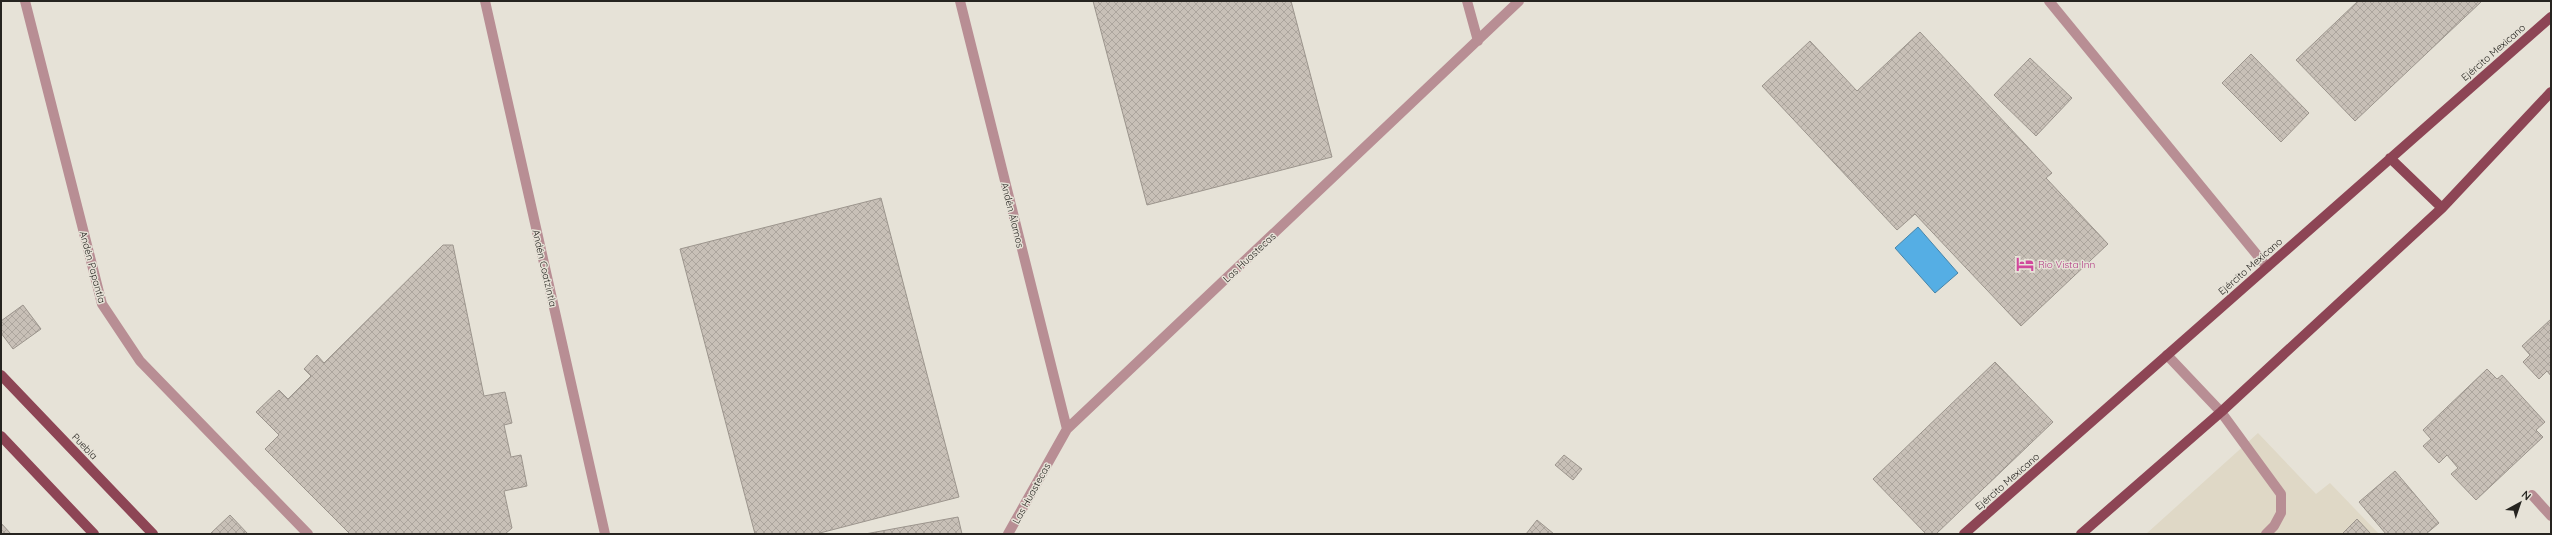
<svg xmlns="http://www.w3.org/2000/svg" width="2552" height="535" viewBox="0 0 2552 535" font-family="Quicksand,sans-serif">
<defs>
<pattern id="building-cross-hatch" width="8" height="8" patternUnits="userSpaceOnUse"><rect width="8" height="8" fill="#c8c0b7"/><path d="M0 0l8 8M0 8l8-8" fill="none" stroke="#aca59d"/></pattern>
</defs>
<rect width="100%" height="100%" fill="#e6e2d7"/>
<path fill="#dfd8c6" d="M2258 433 2316 494 2330 483 2379 534H2146Z"/>
<path fill="#55aee4" stroke="#4785a9" d="M1918 227 1958 273 1935 293 1895 248Z"/>
<path fill="url(#building-cross-hatch)" stroke="#9c958d" d="M1093 1H1291L1332 157 1147 205Z
M2358 1H2482L2355 121 2296 60Z
M1920 32 2052 173 2046 178 2108 244 2021 326 1915 214 1897 230 1762 86 1810 41 1857 91Z
M2251 54 2309 113 2281 142 2222 83Z
M2030 58 2072 98 2036 136 1994 95Z
M881 198 959 497 816 534H755L680 249Z
M443 245H453L484 396 505 392 512 423 504 425 511 457 521 455 527 486 504 491 512 528 505 534H350L265 449 279 435 256 412 279 390 288 399 311 376 304 369 317 355 324 363Z
M23 305 41 329 13 349 1 333V321Z
M2551 319V376L2547 371 2539 379 2523 362 2530 355 2522 346Z
M1995 362 2053 422 1936 534H1926L1873 479Z
M2487 369 2497 379 2502 375 2545 422 2536 430 2543 437 2476 500 2451 474 2458 468 2447 455 2439 463 2423 446 2431 439 2423 430Z
M1564 455 1582 469 1573 480 1555 465Z
M2395 471 2439 523 2426 534H2386L2359 502Z
M230 515 248 534H210Z
M958 517 962 534H865Z
M2357 519 2371 534H2342Z
M1537 520 1554 534H1526Z
M1 523 11 534H1Z"/>
<g fill="none" stroke-linecap="round" stroke-linejoin="round">
<path stroke="#b88e94" stroke-width="10" d="M25 1 102 304 140 361 308 534
M485 1 605 534
M960 1 1067 429
M1467 1 1478 41
M2049 1 2267 267
M2167 355 2221 412 2281 494V513L2274 526 2266 534
M2532 495 2551 516
M1008 534 1067 429 1519 1"/>
<path stroke="#8d4555" stroke-width="10" d="M2390 158 2442 208
M1 375 153 534
M1 436 94 534
M1964 534 2551 17
M2081 534 2221 412 2442 208 2551 92"/>
</g>
<defs>
<g id="hotel-bare" transform="scale(1.38)"><path d="M-6-4.5h1.5V1H6V5H4.5V3h-9V5H-6ZM-4 0a1.8 1.8 0 1 1 3.6 0ZM.5 0V-2.5h3Q6-2.5 6 0Z" fill="#d1479c" stroke="#e6e2d7" stroke-width="2.5" paint-order="stroke"/></g>
</defs>
<g fill-rule="evenodd">
<use href="#hotel-bare" x="2025" y="264"/>
</g>
<g text-anchor="middle" stroke-width="3" stroke-linejoin="round" paint-order="stroke">
<g font-size="10" fill="#262420" stroke="#e6e2d7">
<text transform="translate(2493 52) rotate(-41)" y="4">Ejército Mexicano</text>
<text transform="translate(1013 215) rotate(76)" y="4">Andén Álamos</text>
<text transform="translate(1249 257) rotate(-43)" y="4">Las Huastecas</text>
<text transform="translate(2250 266) rotate(-41)" y="4">Ejército Mexicano</text>
<text transform="translate(93 267) rotate(75)" y="4">Andén Papantla</text>
<text transform="translate(545 268) rotate(77)" y="4">Andén Coatzintla</text>
<text transform="translate(85 446) rotate(46)" y="4">Puebla</text>
<text transform="translate(2007 481) rotate(-41)" y="4">Ejército Mexicano</text>
<text transform="translate(1031 493) rotate(-61)" y="4">Las Huastecas</text>
</g>
<g font-size="10" fill="#b23c85" stroke="#e6e2d7" text-anchor="start">
<text x="2038" y="268">Rio Vista Inn</text>
</g>
</g>
<rect width="2552" height="535" fill="none" stroke="#262420" stroke-width="4"/>
<g transform="translate(2520 503) rotate(40)" stroke="#e6e2d7" stroke-width="3" paint-order="stroke">
<path d="M0-3L7 15L0 10L-7 15Z" fill="#262420"/>
<text y="-6" font-size="11" font-weight="bold" text-anchor="middle" fill="#262420">N</text>
</g>
</svg>
